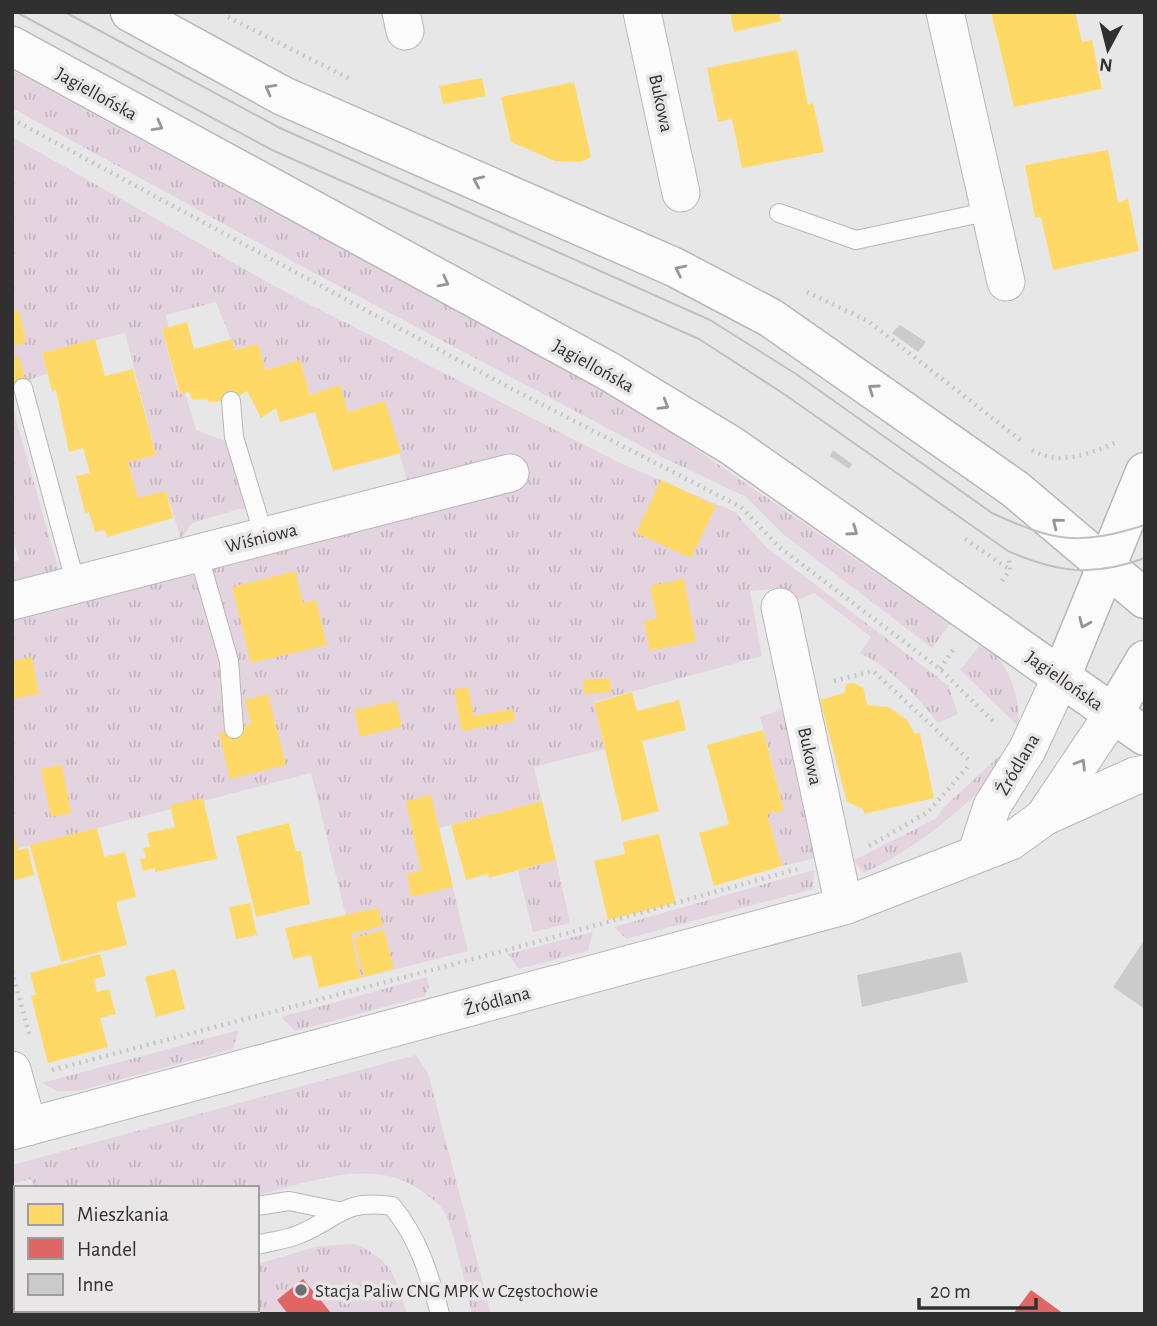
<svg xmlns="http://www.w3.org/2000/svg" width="1157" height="1326" viewBox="0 0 1157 1326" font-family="'Alegreya Sans',sans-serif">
<defs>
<pattern id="grass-tufts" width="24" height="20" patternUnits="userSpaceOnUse" patternTransform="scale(1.75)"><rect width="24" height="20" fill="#e4d4df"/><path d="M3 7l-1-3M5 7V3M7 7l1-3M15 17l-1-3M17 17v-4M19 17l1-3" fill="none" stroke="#c4b6c0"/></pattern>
</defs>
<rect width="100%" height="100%" fill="#e8e7e8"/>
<path fill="url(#grass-tufts)" d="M12 70 594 386 677 436 950 624 932 648 783 534 746 497 660 456 301 266 12 108Z
M12 137 278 288 618 462 735 512 767 548 948 685 958 714 938 723C916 695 892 669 860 653L871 637 814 593 796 601 771 589 750 591 762 656 594 702 605 749 534 767 542 801 439 828 468 951 361 978 311 773 12 850V620L525 486 516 455 408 484 385 401 348 412 340 385 310 395 300 360 265 370 258 344 235 350 216 302 166 315 169 327 162 330 179 394 185 393 196 430 230 443 251 510 239 509 192 523 181 539 166 491 138 498 128 462 156 455 125 333 42 353 47 374 25 381 19 357 12 358V346L26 342 19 310 12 311Z
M12 405 60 575 12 588V562L19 560 12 535Z
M979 646C1008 654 1021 699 1018 726L960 670Z
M783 709 820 857 782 866 767 814 784 809 760 717Z
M999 756 1007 762C968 806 918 848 864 873L854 860 937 818 942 809Z
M556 860 570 923 533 932 518 871Z
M814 870 813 889 626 939 614 927Z
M593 932 588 951 519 969 508 954Z
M427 977 429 987 425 996 295 1031 281 1017Z
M239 1030 233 1049 78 1091H57L42 1083Z
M416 1055 428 1073 491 1314H472C467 1293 453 1224 443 1210 439 1203 429 1197 423 1192 374 1155 311 1183 257 1195V1188H36L30 1179 12 1184V1165Z
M354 1244C392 1258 396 1278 407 1314H222L220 1310H257V1264L319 1246Z"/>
<path fill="#ffd966" d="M730 12H779L781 21 734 32Z
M991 12H1075L1082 42 1092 40 1102 89 1014 107Z
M797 50 808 105 813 103 824 152 742 168 732 119 718 122 707 68Z
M482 78 486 96 443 104 439 86Z
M574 82 591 157 580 162 555 161 511 142 501 97Z
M1108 150 1118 203 1128 199 1139 251 1053 270 1041 217 1035 218 1025 165Z
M19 310 26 343 12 346V311Z
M187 322 194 349 232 339 235 350 258 344 265 370 300 360 310 395 340 385 348 412 385 401 401 453 333 471 315 412 280 422 276 408 261 418 247 391 231 401 208 402V399L192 400 189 392 180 394 162 329Z
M95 339 105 376 133 369 156 455 128 462 138 498 166 491 173 518 107 537 105 530 95 532 89 512 85 513 76 476 90 473 83 448 69 452 56 390 52 391 42 353Z
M19 356 26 383 12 387V358Z
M661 480 716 506 691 558 636 533Z
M295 571 303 603 316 600 327 645 251 663 232 587Z
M684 579 696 641 650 651 644 621 657 619 650 586Z
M32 657 39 694 12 699V661Z
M610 678 611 692 584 694 583 680Z
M853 683 863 687 867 705 889 707 907 720 915 734 920 733 934 798 864 814 863 809 847 802 820 700 844 693 846 684Z
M468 687 474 716 513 709 515 721 462 731 454 690Z
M632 692 637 711 679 700 686 730 642 741 659 811 622 821 594 703Z
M268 694 286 765 230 779 219 733 251 724 245 700Z
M396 701 402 727 360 737 354 710Z
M763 730 784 810 767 814 782 866 714 886 699 833 729 824 707 745Z
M62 765 71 813 51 817 41 769Z
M431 795 453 887 411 897 407 874 421 871 406 801Z
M203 798 217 859 155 872V868L143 871 140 859 146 858 143 848 150 847 147 833 175 827 170 805Z
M542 801 556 860 489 878 488 874 466 880 451 825Z
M289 823 296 851H301L310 904 256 917 236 836Z
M12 826 18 850 28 848 34 875 12 881Z
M97 828 104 857 125 852 136 897 116 902 127 945 61 962 30 845Z
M659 834 676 903 608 920 594 861 625 854 623 842Z
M250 903 257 935 236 939 229 907Z
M378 908 383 926 351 934 361 978 319 988 311 955 293 959 285 928Z
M384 930 394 969 364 977 354 938Z
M100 954 106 976 94 979 97 992 109 989 116 1014 100 1018 108 1047 48 1063 31 996 36 995 30 973Z
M175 969 185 1009 156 1017 145 977Z"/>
<path fill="#e06666" d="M303 1279 332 1314H288L277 1300Z
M1031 1290 1064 1314H1013Z"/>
<path fill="#cbcbcb" d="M900 325 926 342 918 352 892 333Z
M833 450 852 464 849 469 830 456Z
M1145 939V1009L1113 987Z
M961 952 968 982 862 1007 857 975Z"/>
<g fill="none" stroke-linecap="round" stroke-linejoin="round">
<g stroke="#b8b7b8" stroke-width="20">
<path id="lane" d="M779 213 856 240 990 211
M23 388 76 585
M231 401 234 437 264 536
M198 553 229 661 234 729
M257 1206 289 1201 338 1211
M257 1245C271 1241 287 1240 300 1234 340 1217 343 1199 392 1206 419 1239 429 1274 440 1314
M12 1308 16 1307
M94 1310 97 1314"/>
</g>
<g stroke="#b8b7b8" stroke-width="39">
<path id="street" d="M401 12 405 31
M642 12 681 193
M945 12 1006 282
M12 601 510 473
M780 607 844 906
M1044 817 1135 776 1145 774
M977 852 992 806 1027 750 1061 677
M12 1070 28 1127
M12 1131 844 906 1011 841 1043 818 1113 714"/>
</g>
<g stroke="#b8b7b8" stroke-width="41">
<path id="secondary" d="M1061 677 1145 472
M1113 714 1145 660"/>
</g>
<g stroke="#b8b7b8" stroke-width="41">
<path id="primary" d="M130 12 283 96 674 267 771 318 1015 489 1145 599
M12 46 610 372 732 446 1145 736"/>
</g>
<path stroke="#c8c7c8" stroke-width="4.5" stroke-dasharray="2 5" stroke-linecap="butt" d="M228 17 352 80
M12 119 510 388 741 507 779 547 940 669 996 724
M807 292 868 321 1023 442
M1032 450C1060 467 1091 453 1117 442
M965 539 1010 570
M1002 581 1010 570 1009 558
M940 669 953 650
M834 681 873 671 971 762
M869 846 928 812 969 765
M12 971 29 1034
M52 1070 511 949 797 869"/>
<use href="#lane" stroke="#fcfbfc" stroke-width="18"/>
<use href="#street" stroke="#fcfbfc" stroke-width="37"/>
<use href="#secondary" stroke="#fcfbfc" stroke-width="38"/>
<use href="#primary" stroke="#fcfbfc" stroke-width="38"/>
<path stroke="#c1c0c1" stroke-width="2" d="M16 12 272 150 699 339 784 394 1008 551C1058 573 1093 577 1145 558
M65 12 280 128 710 320 796 374 992 513C1055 542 1078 546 1145 525"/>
</g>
<defs><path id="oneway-chevron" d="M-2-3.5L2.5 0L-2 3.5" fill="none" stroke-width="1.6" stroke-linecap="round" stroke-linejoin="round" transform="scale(1.75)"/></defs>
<g stroke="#969696">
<use href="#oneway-chevron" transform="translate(270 89) rotate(-151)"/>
<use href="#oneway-chevron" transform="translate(158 126) rotate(29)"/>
<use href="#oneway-chevron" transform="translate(478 181) rotate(-156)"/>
<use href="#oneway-chevron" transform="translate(680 270) rotate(-154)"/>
<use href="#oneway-chevron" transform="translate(444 282) rotate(28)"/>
<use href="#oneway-chevron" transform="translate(873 389) rotate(-145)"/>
<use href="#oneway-chevron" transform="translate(664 405) rotate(31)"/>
<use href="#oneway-chevron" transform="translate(1057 523) rotate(-141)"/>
<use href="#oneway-chevron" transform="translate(853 531) rotate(35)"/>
<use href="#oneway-chevron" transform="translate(1084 623) rotate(113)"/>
<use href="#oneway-chevron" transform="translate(1081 764) rotate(-58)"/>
</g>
<circle fill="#717071" stroke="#e9e6e8" stroke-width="2.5" cx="301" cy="1290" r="7"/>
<g text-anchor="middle" stroke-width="7" stroke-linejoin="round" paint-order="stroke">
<g font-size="19" fill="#313031" stroke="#e9e6e8">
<text transform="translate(97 93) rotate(29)" y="7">Jagiellońska</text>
<text transform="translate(662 103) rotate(78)" y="7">Bukowa</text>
<text transform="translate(594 365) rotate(29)" y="7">Jagiellońska</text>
<text transform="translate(261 537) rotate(-14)" y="7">Wiśniowa</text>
<text transform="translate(1065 680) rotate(35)" y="7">Jagiellońska</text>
<text transform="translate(811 756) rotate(78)" y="7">Bukowa</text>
<text transform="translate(1017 764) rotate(-60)" y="7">Źródlana</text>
<text transform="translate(497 1000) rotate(-15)" y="7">Źródlana</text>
</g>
<g font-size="19" fill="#313031" stroke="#e9e6e8" text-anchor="start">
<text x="315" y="1297">Stacja Paliw CNG MPK w Częstochowie</text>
</g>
</g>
<rect width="1157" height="1326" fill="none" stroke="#313031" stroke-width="28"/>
<rect x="14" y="1186" width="245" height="126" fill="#e9e6e8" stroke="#9f9d9f" stroke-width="2"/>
<rect x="28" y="1204" width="35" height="21" fill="#ffd966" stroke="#9f9d9f" stroke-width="2"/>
<text x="77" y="1221" font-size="21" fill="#313031">Mieszkania</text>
<rect x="28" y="1238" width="35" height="21" fill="#e06666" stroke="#9f9d9f" stroke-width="2"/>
<text x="77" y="1256" font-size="21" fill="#313031">Handel</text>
<rect x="28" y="1274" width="35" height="21" fill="#cbcbcb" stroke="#9f9d9f" stroke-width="2"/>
<text x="77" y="1291" font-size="21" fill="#313031">Inne</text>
<g transform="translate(1108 49) rotate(187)" stroke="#e9e6e8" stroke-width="5" paint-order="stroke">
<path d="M0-5L12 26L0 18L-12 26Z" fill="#313031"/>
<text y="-10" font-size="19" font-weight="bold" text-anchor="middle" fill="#313031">N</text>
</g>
<path d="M919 1298v10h117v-10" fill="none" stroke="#313031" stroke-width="3.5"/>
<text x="930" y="1298" font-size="21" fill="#313031" stroke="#e9e6e8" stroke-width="5" paint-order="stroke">20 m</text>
</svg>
